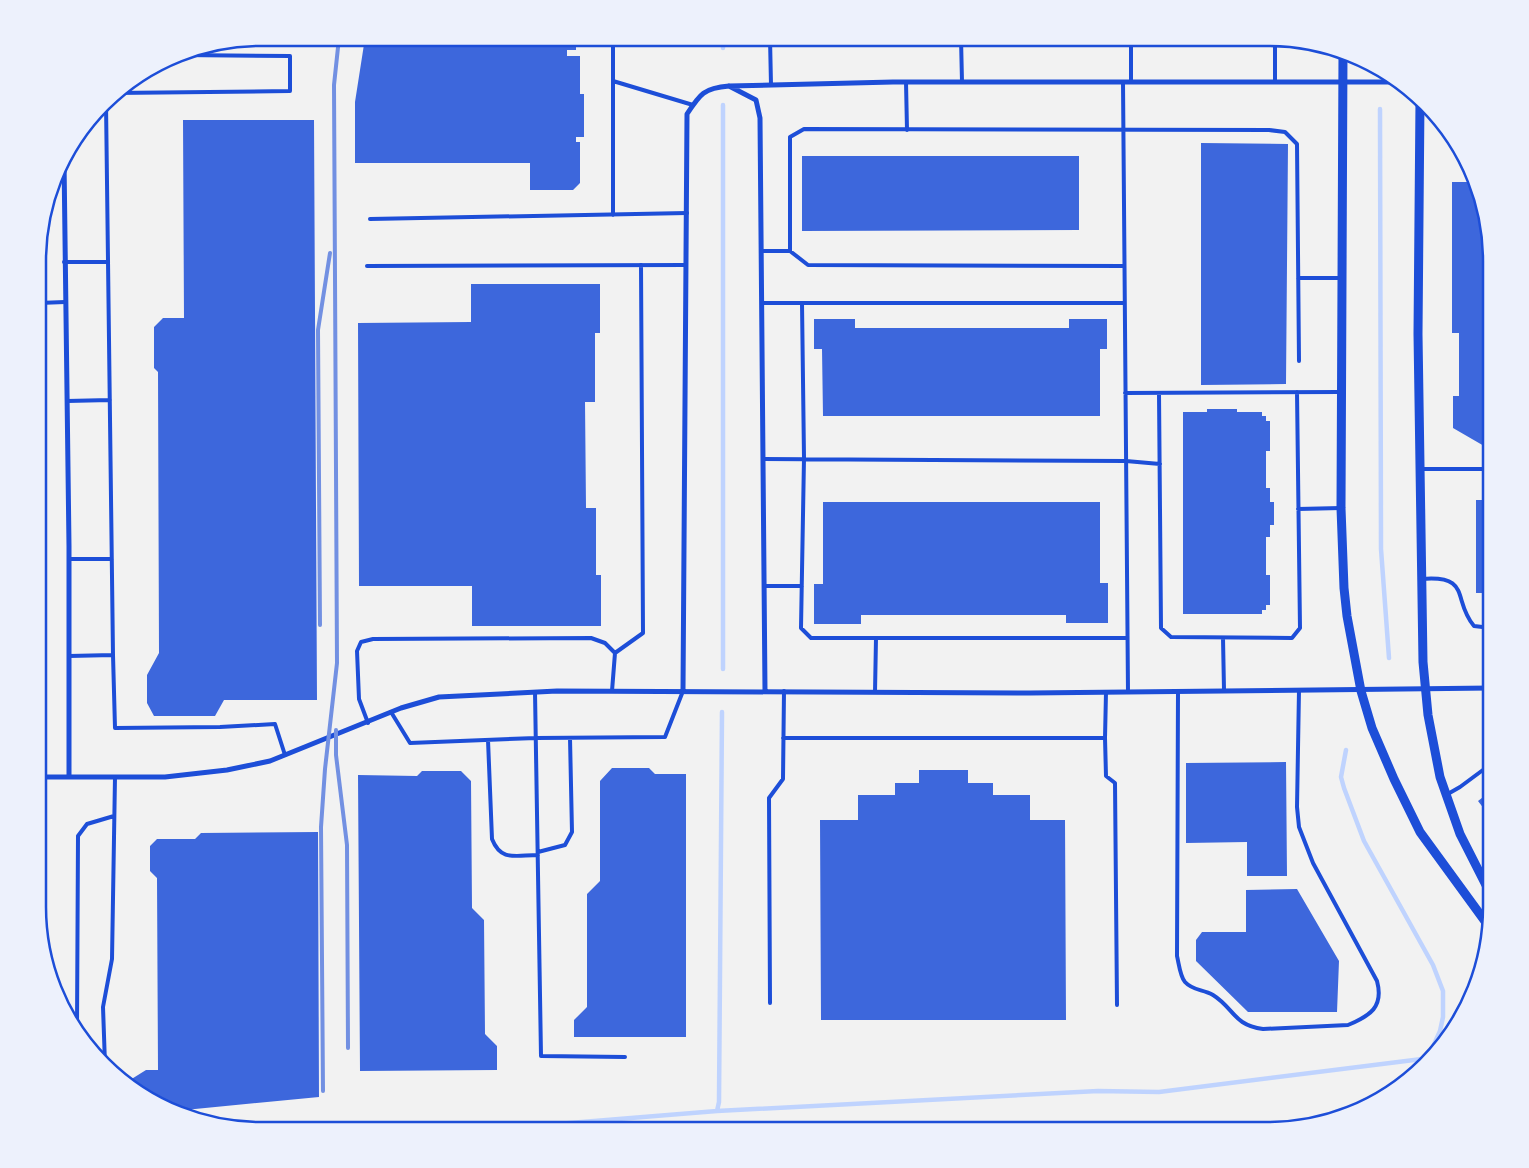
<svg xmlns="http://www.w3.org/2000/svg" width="1529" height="1168" viewBox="0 0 1529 1168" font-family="'Open Sans',sans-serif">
<rect width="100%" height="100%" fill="#f2f2f2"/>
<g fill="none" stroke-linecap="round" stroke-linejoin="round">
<path stroke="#bfd3fe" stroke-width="4.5" d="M723 38V48
M723 105V669
M1380 109 1381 549 1389 658
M1346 750 1341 777 1344 788 1364 841 1433 965 1443 991V1017L1440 1031 1432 1049 1425 1059
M717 1111 719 1102 722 712
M484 1130 717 1111 1098 1091 1159 1092 1430 1058"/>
</g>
<path fill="#3d67dc" d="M365 38H576V50H567V56H580V94H584V137H576V142H580V183L573 190H530V163H355V102Z
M1169 38H1222L1217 43H1174Z
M183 120H314L317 700H224L215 716H154L147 703V675L159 653 158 372 154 368V327L163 318H184Z
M1201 143 1288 144 1286 384 1201 385Z
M802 156H1079V230L802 231Z
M1452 182H1473L1491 261V450L1453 428V396H1459V333H1452Z
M471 284H600V333H595V402H585L586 508H596V575H601V626H472V586H359L358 323 471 322Z
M814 319H855V328H1069V319H1107V349H1100V416H823L822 349H814Z
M1207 409H1237V412H1262V416H1266V421H1270V451H1266V488H1270V502H1274V525H1270V537H1266V575H1270V605H1266V610H1262V614H1183V412H1207Z
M1476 500H1491V593H1476Z
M823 502H1100V583H1108V623H1066V615H861V624H814V584H823Z
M1286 762 1287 876H1247V842L1186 843V763Z
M612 768H649L655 774H686V1037H574V1020L587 1007V894L600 881V781Z
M919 770H968V783H993V795H1030V820H1065L1066 1020H821L820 820H858V795H895V783H919Z
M422 771H461L471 781 472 908 484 920 485 1034 497 1046V1070L360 1071 358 775 417 776Z
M1491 791V818L1478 801Z
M318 832 319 1097 195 1109H169L130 1085V1080L146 1070H158L157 878 150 871V846L157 839H195L201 833Z
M1297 889 1339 961 1337 1012H1248L1196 961V940L1202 932H1246V890Z"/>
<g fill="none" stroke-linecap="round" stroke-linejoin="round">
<path stroke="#1d4ed8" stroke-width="4" d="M613 38V215
M770 38 771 85
M961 38 962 82
M1131 38V82
M1257 38V41H1275V82
M1275 41H1293
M613 81 693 105
M906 82 907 130
M1123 82 1128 692
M114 93 290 91V56L180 55
M106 103 113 655
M370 219 687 213
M761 251H790
M64 262H108
M367 266 686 265
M1124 266 808 265 790 251V137L804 129 1269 130 1285 132 1297 144 1299 361
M1298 278H1341
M39 303 65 302
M762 303H1125
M802 303 804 458 801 628 811 638H1127
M1125 393 1341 392
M1159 393 1161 628 1171 637 1292 638 1300 628 1297 392
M67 401 110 400
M763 459 1126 461 1160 464
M1421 469H1491
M1298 509 1341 508
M69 559H112
M1422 579C1472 575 1452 600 1474 626L1491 628
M764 586H802
M1223 638 1224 690
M69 656 113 655 115 728 220 727 275 724 285 755
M612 691 615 653 643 633 641 265
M1178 691 1177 956C1179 964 1180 976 1185 982 1193 991 1203 989 1213 995 1234 1008 1233 1025 1263 1029L1348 1025C1370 1016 1384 1007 1377 981L1313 863 1299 827 1297 807 1299 690
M535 692 541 1056 625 1057
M875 692 876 638
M391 712 410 743 536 738 665 737 683 691
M368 723 359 699 357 651 361 642 373 639 591 638 605 643 615 653
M783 738H1105L1106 776 1115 783 1117 1005
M1105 738 1106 692
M488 740 492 839C501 862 516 855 538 855
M1446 795 1460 787 1491 764
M538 852 565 845 572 832 570 738
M770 1003 769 798 783 779 784 691
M77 1027 78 836 87 824 114 816
M105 1064 103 1007 112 959 115 777"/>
<path stroke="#1d4ed8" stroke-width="5" d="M729 86 756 100 760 118 765 691
M64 160 69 546V777
M683 691 687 114C700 94 704 88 729 86L893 82H1398
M38 777H165L227 770 270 761 401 708 439 697 557 691 1030 693 1491 688"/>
<path stroke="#1d4ed8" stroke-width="9" d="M1343 52 1341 508 1344 588 1347 616 1361 691 1372 728 1394 779 1420 832 1490 928
M1420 100 1418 334 1423 662 1428 715 1440 777 1460 834 1491 895"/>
<path stroke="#7290e2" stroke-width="4" d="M320 625 318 330 330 253
M336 730V755L347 845 348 1048
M323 1091 321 827 325 769 337 663 334 85 339 38"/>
</g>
<path d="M0 0H1529V1168H0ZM261 46H1268A215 215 0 0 1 1483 261V907A215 215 0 0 1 1268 1122H261A215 215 0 0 1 46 907V261A215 215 0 0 1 261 46Z" fill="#edf1fc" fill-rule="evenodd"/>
<path fill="none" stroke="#1d4ed8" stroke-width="2.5" d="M261 46H1268A215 215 0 0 1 1483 261V907A215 215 0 0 1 1268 1122H261A215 215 0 0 1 46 907V261A215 215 0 0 1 261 46Z"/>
</svg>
